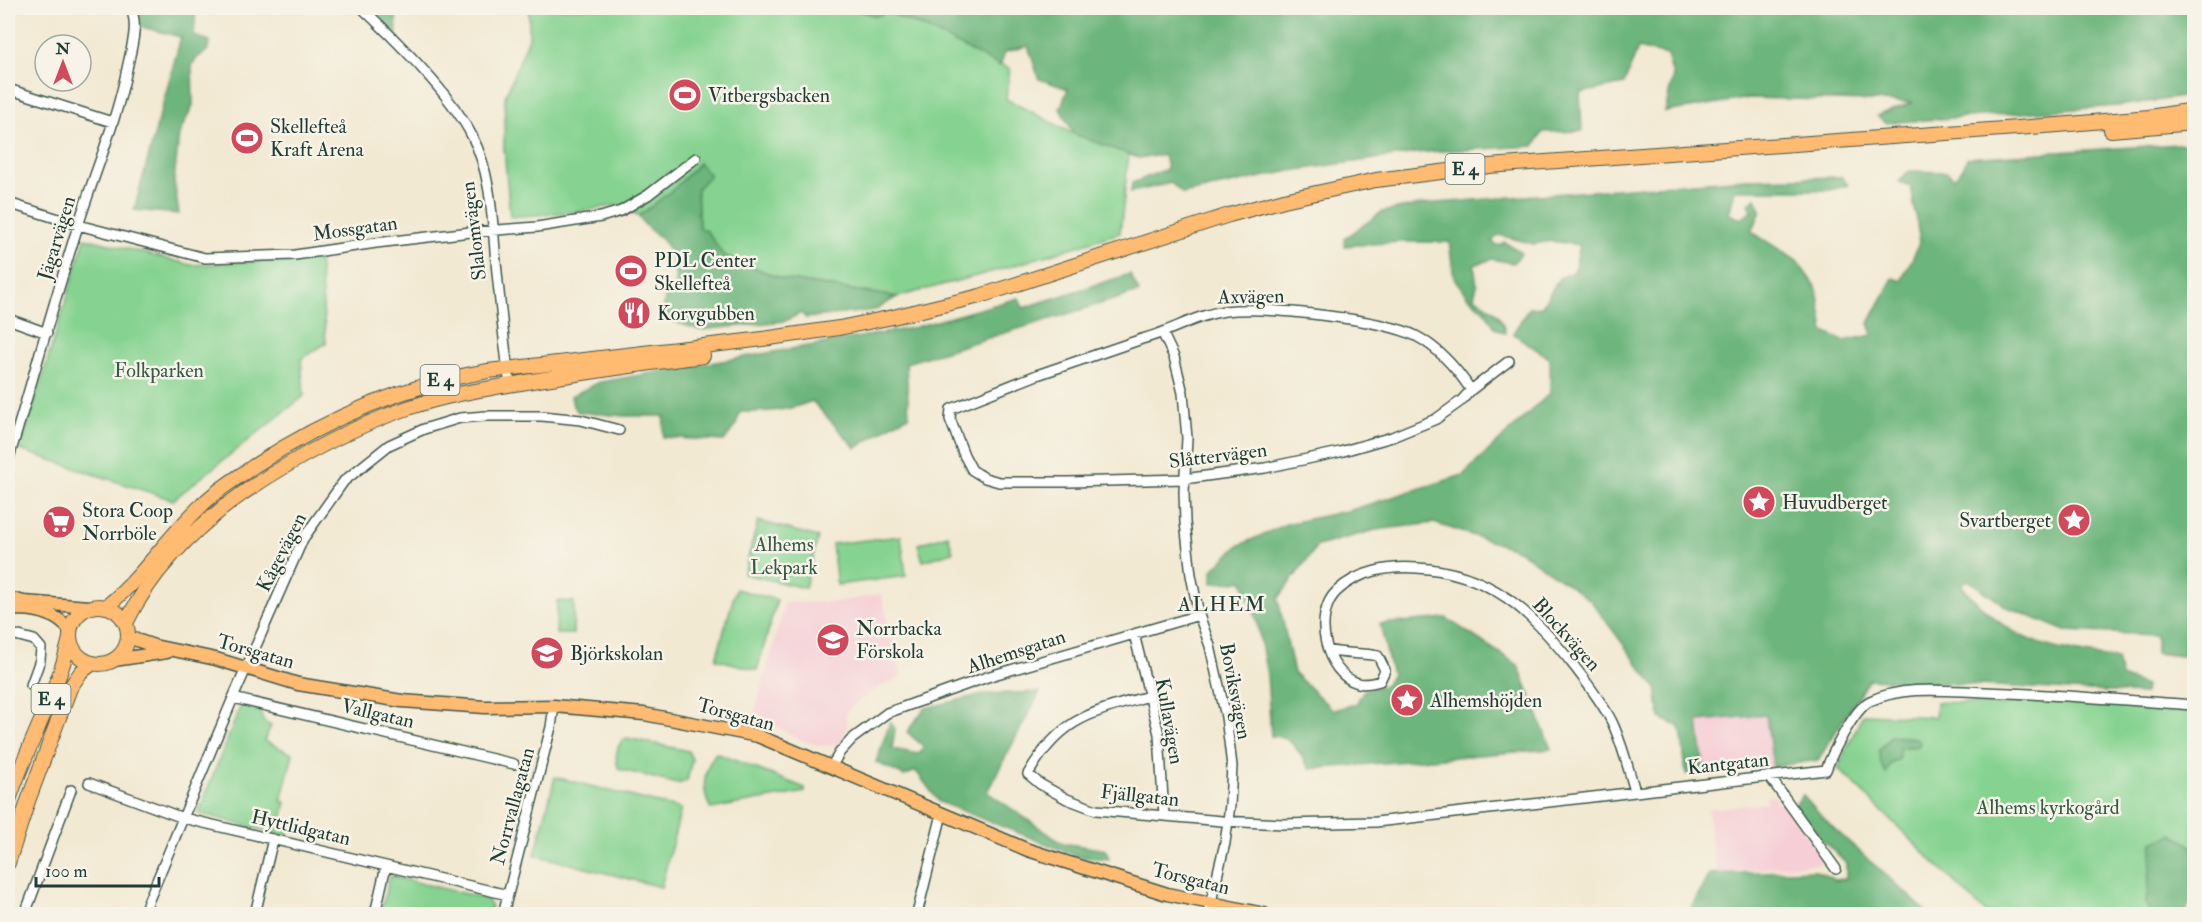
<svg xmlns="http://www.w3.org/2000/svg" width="2202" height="922" viewBox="0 0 2202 922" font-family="'IM FELL Double Pica',serif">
<rect width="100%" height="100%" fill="#f7f3e8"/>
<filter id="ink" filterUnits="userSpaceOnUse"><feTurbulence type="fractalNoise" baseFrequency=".0167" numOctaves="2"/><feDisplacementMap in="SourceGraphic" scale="12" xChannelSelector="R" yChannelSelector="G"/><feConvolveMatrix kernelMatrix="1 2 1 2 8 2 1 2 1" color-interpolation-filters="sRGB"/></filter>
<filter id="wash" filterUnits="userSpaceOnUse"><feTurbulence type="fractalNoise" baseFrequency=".008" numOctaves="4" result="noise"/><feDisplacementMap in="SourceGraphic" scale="24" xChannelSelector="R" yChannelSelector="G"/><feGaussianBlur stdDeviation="1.35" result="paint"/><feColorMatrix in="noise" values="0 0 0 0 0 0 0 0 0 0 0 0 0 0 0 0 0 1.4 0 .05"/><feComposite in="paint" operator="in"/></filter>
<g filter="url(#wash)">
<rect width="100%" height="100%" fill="#f2e9d2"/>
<path fill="#f6cfd6" d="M881 594 902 677 880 687 853 705 846 712 847 728 840 744 822 746 800 740 777 727 753 719 785 602H836Z
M1766 715 1773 767 1704 772 1698 721Z
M1775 795 1776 803 1784 802 1826 863 1717 872 1713 855 1708 809 1766 803V796Z"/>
<path fill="#86d391" stroke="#528862" stroke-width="1.5" d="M529 8H849L876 16 887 12 923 27 1010 69 1006 99 1074 134 1129 153 1120 233 1002 269 897 297 782 279 723 255 707 231 699 228 697 189 699 163 675 188 639 216 619 205 574 212 510 217 504 147 505 97 529 38Z
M85 238 191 265 319 258 326 343 301 359 304 396 173 500 20 450Z
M758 521 818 537 805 588 744 574Z
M948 535 953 552 923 561 918 544Z
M901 536 906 576 837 585 832 544Z
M736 589 777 600 757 670 716 659Z
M557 601 574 602 573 634H556Z
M2010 696 2194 709V848L2173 834 2146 904 2151 914H1987L1838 768 1863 714 1935 717 1936 702 2009 705Z
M241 705 260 710 264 722 271 726 264 741 293 754 281 801 286 802 281 824 289 827 287 837 198 813Z
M627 738 688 751 692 759 687 781 677 784 619 769C614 759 616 742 627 738Z
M716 753 805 788V792L711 809C701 791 703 769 716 753Z
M555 777 681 809 661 887 535 855Z
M390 876 487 899 491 906 489 914H380Z"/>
<path fill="#6cb57b" stroke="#467958" stroke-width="1.5" d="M130 8H196L194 36 210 41 207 51 197 58 192 65 193 105 179 134 174 181 179 214 134 210 181 37 134 25Z
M362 8H396L397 43Z
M849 8H2194V89L2190 95 2176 98 2117 106 1886 123 1877 116 1913 102 1749 98 1665 112 1673 76 1667 55 1638 48 1624 84 1580 93 1582 131 1543 132 1534 146 1424 152 1290 171 1183 194 1171 183 1131 192 1132 183 1167 169 1164 155 1138 158 1074 134 1060 109 1068 89 1039 79 1028 46 1005 52 1000 66 923 27 887 12 877 16Z
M2194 143V652L2182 656 2156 653V635L2065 631 2007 607 1968 580 1961 585C2012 644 2043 648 2117 659L2121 677 2146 686 2145 694 1869 679 1818 760 1773 767 1766 715 1698 721 1704 772 1686 774 1682 736 1678 726 1660 718 1656 688 1591 601 1518 550 1434 523 1375 530 1317 546 1278 599 1294 673 1333 710 1356 704 1364 690 1386 685 1392 675 1380 624 1446 618 1518 665 1551 749 1310 769C1299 753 1293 735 1271 736L1267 675 1257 622 1243 581 1212 583V570L1238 546 1286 524 1351 510 1463 475 1550 393V359L1513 333 1529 308 1542 307 1559 278 1574 272 1580 245 1551 241 1534 244 1499 235 1492 241 1496 245H1501L1504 242 1520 251 1521 254 1513 263 1492 259 1474 265 1477 285 1474 297C1489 307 1503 314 1505 333L1496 329 1484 310 1467 296 1454 278 1449 242H1399L1345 246 1344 239 1382 212 1424 204 1747 179 1842 177 1848 185 1830 190H1735L1729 214 1741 219 1752 211 1749 204 1756 198 1761 210 1752 232 1797 261 1817 289 1824 332 1843 341 1873 335 1869 323 1893 278 1901 281 1920 243 1911 186 1899 182 1909 171 1947 172 1954 178 1963 168 1967 158Z
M699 163 710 175 697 189 699 228 707 231 723 255 782 279 897 297 875 310 806 318 801 313 785 321 700 330 678 323 663 314 665 297 676 286C675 270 674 253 662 240 652 230 646 230 639 216L675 188Z
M1130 274 1139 292 906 363 909 416 893 424 856 448 812 401C788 411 766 412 740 412L736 425 724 441 663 437 664 416H625L578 412 573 406 571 396 600 382 912 328 1019 298 1023 308Z
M1040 692 987 792 1062 843 1106 850 1109 859 1080 857 939 802 916 771 904 776 876 762 890 722 895 729 892 749 919 754 924 747 907 732 925 708 984 694Z
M1891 736 1917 738 1920 742 1919 746 1899 748V759L1890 764 1886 774 1881 763 1879 751Z
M1803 795 1829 824 1929 914H1688L1709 874 1815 870 1834 880 1846 879V863L1818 836 1794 806Z
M2173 834 2194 848V895L2184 914H2151L2146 904 2153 843Z"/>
</g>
<g filter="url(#ink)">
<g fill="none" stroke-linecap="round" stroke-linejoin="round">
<g stroke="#3f574c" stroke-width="12">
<path id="minor" d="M362 8C397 41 451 94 472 136 492 175 492 220 496 262 500 303 504 344 510 385
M8 89 112 122
M8 203 78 225 205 258 295 255 376 243 471 232 537 227 601 217 621 211 648 195 696 158
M8 319 47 333
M1163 334 1174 357 1183 393 1187 438 1184 492 1185 522 1191 575 1199 615 1210 646 1226 717 1232 766 1230 805 1225 843 1208 914
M1471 390C1457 369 1439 348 1416 336 1382 319 1264 306 1225 311 1196 315 1170 332 1142 339L1037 375 951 409 950 419 964 455 972 470 985 478 999 482H1069L1184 479 1265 468 1340 452 1392 437 1436 419 1461 401 1471 390 1509 361
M8 461C32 383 53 304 78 226 94 174 116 123 127 69 130 53 140 23 130 8
M8 633 34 640 41 648 40 660 31 685
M1134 634 1159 734 1164 816
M1328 650C1345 655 1361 652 1378 656L1385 670 1380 681C1373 683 1365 685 1358 683 1325 674 1312 614 1337 591 1358 571 1389 566 1417 568 1490 572 1531 611 1574 666 1587 683 1602 702 1612 722 1622 743 1628 768 1635 791
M1149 696C1089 713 1061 718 1028 774L1040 784 1067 799 1096 810 1222 821 1283 824 1376 822 1826 770C1832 753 1855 708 1870 701 1905 685 1946 691 1984 692 2054 694 2124 700 2194 705
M233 698 514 764
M831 767 840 752 852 739 887 713 990 676 1199 615
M1769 776 1836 869
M89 783 183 818 508 895
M25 914 71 790
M143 914 233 698 303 539 344 481 389 445 424 429 460 418 486 416H542L581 420 619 430
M255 914 273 839
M375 914 386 866
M503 914 551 727 554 706
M917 914 942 814
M2190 914 2194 906"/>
</g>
<g stroke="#3f574c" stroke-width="15">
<path id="major" d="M8 598 24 602 89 607
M8 610C32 607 54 611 70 630
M128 637 154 646 216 659 298 684 402 701 485 707 554 706 644 714 758 736 1028 850 1167 894 1264 914
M114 660 167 652"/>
</g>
<g stroke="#3f574c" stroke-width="16">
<path id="highway" d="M2111 130 2194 123
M70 635a29 29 0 1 1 58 0a29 29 0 1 1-58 0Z
M107 606C143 577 168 536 203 504 218 489 237 478 254 466 326 419 403 385 488 371L755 340 839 328 893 317 980 296 1229 215 1284 200 1376 180 1489 166 2058 125 2149 117 2194 110
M126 623C152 569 194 528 243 493 295 458 349 428 408 408 448 394 491 388 532 381 589 372 646 363 703 356
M8 803C26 747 57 696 70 638
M8 863 28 801 70 688 81 672 93 663"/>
</g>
<use href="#minor" stroke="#fff" stroke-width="9"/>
<use href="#major" stroke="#ffbb71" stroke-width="12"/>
<use href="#highway" stroke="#ffbb71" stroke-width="14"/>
</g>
</g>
<defs>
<g id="stadium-disc" transform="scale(1.725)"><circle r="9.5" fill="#d1495b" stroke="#f7f3e8"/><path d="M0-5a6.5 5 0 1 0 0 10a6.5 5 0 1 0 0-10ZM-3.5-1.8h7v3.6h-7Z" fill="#fff"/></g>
<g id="restaurant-disc" transform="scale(1.725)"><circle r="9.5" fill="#d1495b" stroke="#f7f3e8"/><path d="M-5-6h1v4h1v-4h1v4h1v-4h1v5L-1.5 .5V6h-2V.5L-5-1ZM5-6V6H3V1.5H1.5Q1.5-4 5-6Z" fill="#fff"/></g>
<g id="sight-disc" transform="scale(1.725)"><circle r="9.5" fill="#d1495b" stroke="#f7f3e8"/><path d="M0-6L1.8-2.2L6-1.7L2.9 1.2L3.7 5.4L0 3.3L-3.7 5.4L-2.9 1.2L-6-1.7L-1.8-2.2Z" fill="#fff"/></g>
<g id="supermarket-disc" transform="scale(1.725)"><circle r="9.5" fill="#d1495b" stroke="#f7f3e8"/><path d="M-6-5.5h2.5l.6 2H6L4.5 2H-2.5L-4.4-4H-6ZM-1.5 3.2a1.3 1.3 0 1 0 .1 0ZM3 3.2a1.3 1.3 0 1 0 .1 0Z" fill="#fff"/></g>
<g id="school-disc" transform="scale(1.725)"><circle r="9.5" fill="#d1495b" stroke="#f7f3e8"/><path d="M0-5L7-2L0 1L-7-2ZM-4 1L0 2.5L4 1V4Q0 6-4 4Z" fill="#fff"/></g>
</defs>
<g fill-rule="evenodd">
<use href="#stadium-disc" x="685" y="95"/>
<use href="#stadium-disc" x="247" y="138"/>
<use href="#stadium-disc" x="631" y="271"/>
<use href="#restaurant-disc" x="634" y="313"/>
<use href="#sight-disc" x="1759" y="502"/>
<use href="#sight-disc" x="2074" y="520"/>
<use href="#supermarket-disc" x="59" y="522"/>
<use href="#school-disc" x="833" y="640"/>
<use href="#school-disc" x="547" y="653"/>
<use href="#sight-disc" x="1407" y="700"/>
</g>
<g text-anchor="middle" stroke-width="5" stroke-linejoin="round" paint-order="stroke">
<g fill="#f7f3e8" stroke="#60746a" stroke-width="1.5">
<rect x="1445.5" y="154" width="39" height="30" rx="4.5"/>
<rect x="420.5" y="365" width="39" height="30" rx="4.5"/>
<rect x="31.5" y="684" width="39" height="30" rx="4.5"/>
</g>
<g font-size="18" font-weight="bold" fill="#1f3d34">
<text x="1465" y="175">E 4</text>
<text x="440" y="386">E 4</text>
<text x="51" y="705">E 4</text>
</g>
<g font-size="20" fill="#1f3d34" stroke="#f7f3e8" text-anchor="start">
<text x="708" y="102">Vitbergsbacken</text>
<text x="270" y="133">Skellefteå<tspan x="270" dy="23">Kraft Arena</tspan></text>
<text x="654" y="267">PDL Center<tspan x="654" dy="23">Skellefteå</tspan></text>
<text x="657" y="320">Korvgubben</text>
<text x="1782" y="509">Huvudberget</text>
<text x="82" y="517">Stora Coop<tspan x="82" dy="23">Norrböle</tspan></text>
<text x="2051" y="527" text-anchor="end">Svartberget</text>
<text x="856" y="635">Norrbacka<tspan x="856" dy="23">Förskola</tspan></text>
<text x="570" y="660">Björkskolan</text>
<text x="1430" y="707">Alhemshöjden</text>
</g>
<g font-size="20" fill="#1f3d34" stroke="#f7f3e8">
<text transform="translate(355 228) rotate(-8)" y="7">Mossgatan</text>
<text transform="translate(473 231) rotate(-97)" y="7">Slalomvägen</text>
<text transform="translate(56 238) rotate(-73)" y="7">Jägarvägen</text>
<text transform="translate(1251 296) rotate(-1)" y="7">Axvägen</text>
<text transform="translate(1218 455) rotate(-7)" y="7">Slåttervägen</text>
<text transform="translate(281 552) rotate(-63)" y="7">Kågevägen</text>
<text transform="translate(1567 634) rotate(48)" y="7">Blockvägen</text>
<text transform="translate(256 651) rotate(16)" y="7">Torsgatan</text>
<text transform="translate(1016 651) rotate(-18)" y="7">Alhemsgatan</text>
<text transform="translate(1236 691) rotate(79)" y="7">Boviksvägen</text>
<text transform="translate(378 713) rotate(13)" y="7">Vallgatan</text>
<text transform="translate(736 714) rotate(15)" y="7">Torsgatan</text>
<text transform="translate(1170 721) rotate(80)" y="7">Kullavägen</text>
<text transform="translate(1728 763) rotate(-6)" y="7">Kantgatan</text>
<text transform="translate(1140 795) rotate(6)" y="7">Fjällgatan</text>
<text transform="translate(512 806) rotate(-75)" y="7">Norrvallagatan</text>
<text transform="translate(301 827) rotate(13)" y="7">Hyttlidgatan</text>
<text transform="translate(1191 878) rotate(14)" y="7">Torsgatan</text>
</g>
<g font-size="20" fill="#345b47" stroke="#f7f3e8">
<text x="159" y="377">Folkparken</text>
<text x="784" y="551">Alhems<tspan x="784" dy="23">Lekpark</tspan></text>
<text x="2048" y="814">Alhems kyrkogård</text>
</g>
<g font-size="21" letter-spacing="1.5" fill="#1f3d34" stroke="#f7f3e8">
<text x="1222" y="611">ALHEM</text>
</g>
</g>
<rect width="2202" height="922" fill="none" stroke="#f7f3e8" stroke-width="30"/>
<g transform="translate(63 63)"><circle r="28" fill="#f7f3e8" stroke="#a1aaa0" stroke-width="1.5"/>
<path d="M0-4.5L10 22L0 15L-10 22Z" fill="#d1495b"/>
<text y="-9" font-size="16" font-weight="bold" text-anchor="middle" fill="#1f3d34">N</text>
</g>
<path d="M36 877v9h123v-9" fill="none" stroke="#1f3d34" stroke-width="3"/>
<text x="45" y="877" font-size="18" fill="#1f3d34" stroke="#f7f3e8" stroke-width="4.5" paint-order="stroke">100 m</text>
</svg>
